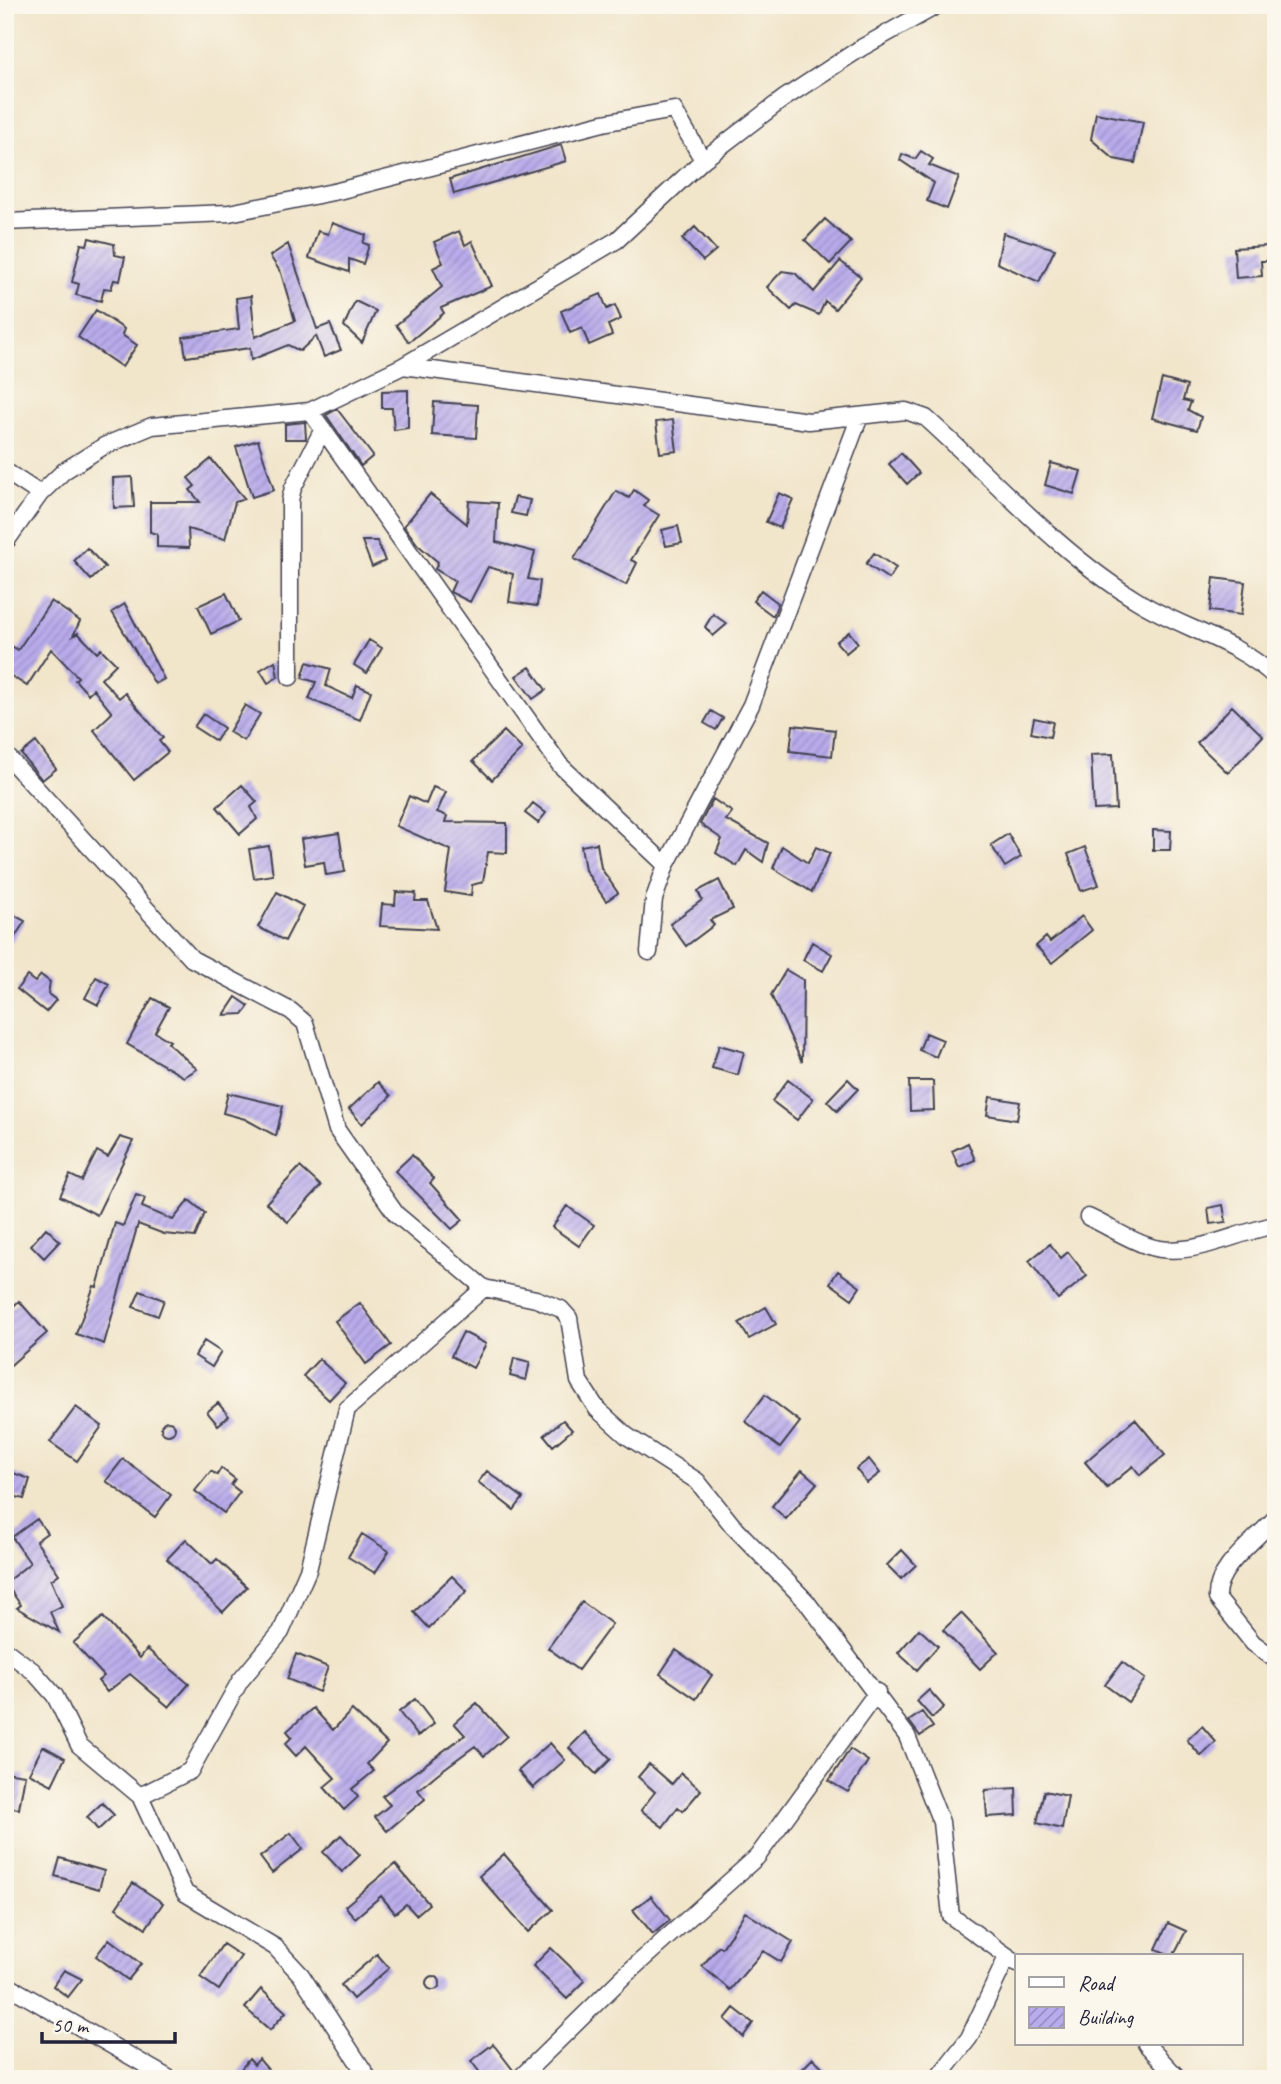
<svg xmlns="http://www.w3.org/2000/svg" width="1281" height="2084" viewBox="0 0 1281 2084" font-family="Caveat,sans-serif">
<defs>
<pattern id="building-hatch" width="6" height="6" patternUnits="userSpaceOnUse" patternTransform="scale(1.75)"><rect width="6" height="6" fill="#b9acec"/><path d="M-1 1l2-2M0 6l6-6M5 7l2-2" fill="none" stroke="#968cc0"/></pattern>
</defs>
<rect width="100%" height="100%" fill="#fbf7ec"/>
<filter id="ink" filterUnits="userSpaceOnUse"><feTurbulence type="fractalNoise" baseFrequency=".0143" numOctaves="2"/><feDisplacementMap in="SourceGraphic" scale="14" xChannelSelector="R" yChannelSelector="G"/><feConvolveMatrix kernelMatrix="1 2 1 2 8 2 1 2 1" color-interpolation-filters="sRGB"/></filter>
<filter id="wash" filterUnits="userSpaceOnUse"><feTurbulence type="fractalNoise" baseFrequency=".00686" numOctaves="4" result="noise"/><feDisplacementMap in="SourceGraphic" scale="28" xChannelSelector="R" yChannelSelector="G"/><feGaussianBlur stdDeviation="1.57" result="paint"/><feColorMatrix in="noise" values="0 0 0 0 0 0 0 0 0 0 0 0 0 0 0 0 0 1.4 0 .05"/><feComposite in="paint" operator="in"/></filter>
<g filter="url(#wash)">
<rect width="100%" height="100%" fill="#f1e5ca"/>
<g id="blocks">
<path fill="url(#building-hatch)" d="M1096 113 1143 122 1135 163 1114 159 1091 139Z
M561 145 566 161 454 194 450 179Z
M921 151 933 159 929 165 959 177 947 209 927 201 934 183 900 160 902 154 915 159Z
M825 219 851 242 830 264 805 240Z
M332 223 366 235 363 243 369 245 363 264 349 259V272L309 258 318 231 328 234Z
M695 227 716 250 703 261 682 239Z
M459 231 465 245 472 241 492 286 441 308 444 313 409 342 396 325 442 287 433 268 443 263 434 242Z
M1003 233 1055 249 1039 282 997 263Z
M89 238 114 244 115 255 125 257 120 281 114 280 111 289 104 288 101 301 76 295 79 284 72 282 81 244 87 245Z
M288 244 317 329 330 324 341 350 324 357 316 336 300 351 288 345 251 360 250 348 186 357 183 337 239 329 236 298 251 296 255 337 295 321 281 273 270 256Z
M1267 246 1268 261H1261L1262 276 1236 278 1234 248Z
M840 261 861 277 835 309 825 301 819 315 796 305 791 310 767 287 782 271 795 273 814 292Z
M601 294 607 309 615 305 621 319 608 325 612 335 589 345 582 328 570 333 561 311Z
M355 301 376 311 362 343 344 326Z
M96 310 124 329 122 335 137 345 122 367 78 337Z
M1162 379 1187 386 1183 400 1191 402 1188 410 1201 417 1197 430 1152 418Z
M408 390V428L394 430 392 408H382V391Z
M434 402 478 405 476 438 432 435Z
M337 409 373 456 361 466 326 415Z
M673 420 677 451 660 453 656 422Z
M305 422 306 439H285V424Z
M258 440 274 490 252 497 236 447Z
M901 453 919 473 907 484 889 464Z
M211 459 245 499 235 502 225 539 188 529 189 548 157 547V534L150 532V502H200L190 490 195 486 188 478Z
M1051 463 1081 471 1074 494 1045 485Z
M132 477 134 507 114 508 113 478Z
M634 490 648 500 644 506 659 515 631 560 637 563 626 585 574 559 616 491 629 498Z
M779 493 793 499 780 528 766 522Z
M430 494 467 524 469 501 498 503 496 542 535 552 528 579 540 581 537 606 509 602 513 574 488 567 470 602 450 592 455 581 435 569 438 562 418 545 404 526Z
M515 497 530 500 526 516 511 513Z
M678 526 682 543 666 546 662 530Z
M362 541H377L385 561 372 567Z
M87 548 105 567 91 580 74 561Z
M874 553 896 568 889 579 866 564Z
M1214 578 1245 582 1241 615 1210 611Z
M761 590 778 603 773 616 753 601Z
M226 593 239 621 211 634 198 606Z
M51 601 80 621 73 636 78 633 97 653 101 649 116 664 101 679 119 698 125 693 163 738 159 741 168 752 134 780 94 730 112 713 93 689 88 694 75 680 78 677 51 649 27 686 5 672V642L18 650Z
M125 604 164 679 155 684 112 612Z
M713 614 727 624 713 636 705 627Z
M849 632 858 643 846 653 836 642Z
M369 640 382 648 367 673 354 665Z
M275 661 278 677 268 683 260 670Z
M307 662 331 669 326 686 352 698 357 685 371 691 360 720 309 699 316 682 302 678Z
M530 667 546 690 533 699 516 676Z
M245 705 260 714 244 741 229 732Z
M1232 706 1263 736 1228 773 1197 743Z
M711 711 723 718 716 730 704 723Z
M203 714 224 728 216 741 194 727Z
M1034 718 1053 722 1050 737 1031 733Z
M793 725 835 730 832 756 790 751Z
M504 731 522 749 492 780 473 761Z
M36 742 56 769 42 780 21 754Z
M1113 754 1116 809 1094 810 1091 755Z
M242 785 257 802 251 807 257 819 240 834 217 807Z
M433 787 446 792 437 812 447 816 445 822 507 823V853L488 852 483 882 472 885 471 896 445 892 451 850 396 826 409 796 426 804Z
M713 799 732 812 726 820 768 843 763 862 746 850 737 866 716 853 722 839 700 824Z
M533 803 546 813 538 823 525 813Z
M1153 830 1171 831 1170 850H1153Z
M339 833 345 872 326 875 324 862 305 865 301 839Z
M1008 834 1021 857 1005 867 991 845Z
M597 843 601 868 618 893 606 901 585 870 581 846Z
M269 846 273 875 254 878 249 849Z
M782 846 808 863 816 847 830 853 812 892 773 868Z
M1085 847 1099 885 1081 891 1068 854Z
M719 880 733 909 710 920 714 925 686 946 670 924 702 900 698 891Z
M277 892 303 906 285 941 258 927Z
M396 892 416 893 415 901H428L437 929 380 926 382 904 395 905Z
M5 910 25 921 5 952Z
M1082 916 1092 930 1052 963 1036 946 1046 937 1050 942Z
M812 942 832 954 823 971 803 960Z
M786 970 803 980 802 1062 771 995Z
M41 975 50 982 48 994 56 1000 46 1012 17 989 27 976 35 982Z
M96 977 109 984 98 1005 85 998Z
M236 997 249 1006 243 1014 224 1015Z
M152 998 169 1007 155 1032 170 1041 168 1043 197 1069 184 1077 127 1044Z
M926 1033 943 1040 936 1057 919 1050Z
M719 1045 744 1052 738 1075 712 1068Z
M848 1079 858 1089 837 1111 827 1101Z
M788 1080 813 1099 797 1120 772 1101Z
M909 1081H933L934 1110 910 1111Z
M378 1082 391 1096 362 1124 349 1109Z
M228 1093 283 1106 276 1136 245 1119 223 1113Z
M990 1097 1020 1102 1017 1120 987 1115Z
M120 1137 133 1141 97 1215 60 1196 70 1175 82 1181 97 1151 108 1157Z
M968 1143 975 1160 959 1167 952 1151Z
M412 1155 434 1179 430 1183 463 1220 452 1229 395 1171Z
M300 1167 321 1186 288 1222 266 1203Z
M136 1195 145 1198 142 1207 173 1220 189 1200 205 1213 195 1237 164 1234 138 1224 104 1344 76 1334 94 1286 97 1287 115 1223 123 1226Z
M1223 1205 1226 1222 1210 1224 1208 1208Z
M567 1206 594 1225 579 1246 552 1227Z
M46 1228 60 1241 44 1258 31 1245Z
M1050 1244 1061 1258 1068 1252 1087 1276 1058 1299 1029 1261Z
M838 1271 860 1287 852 1299 830 1283Z
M140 1291 164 1300 158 1316 133 1307Z
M19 1301 47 1333 5 1370V1314Z
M360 1303 391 1345 366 1364 335 1321Z
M766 1307 776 1324 749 1339 739 1323Z
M463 1332 486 1344 473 1368 451 1356Z
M204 1341 221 1352 212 1367 195 1356Z
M514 1358 530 1362 526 1380 510 1376Z
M319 1359 345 1383 329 1400 303 1376Z
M765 1395 800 1422 780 1448 745 1421Z
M218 1403 229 1416 218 1425 207 1412Z
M76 1407 102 1426 77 1461 50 1442Z
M1135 1419 1165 1455 1140 1475 1133 1466 1107 1488 1085 1462Z
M563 1420 572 1430 553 1446 544 1435Z
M161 1428a7 7 0 1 1 14 0a7 7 0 1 1-14 0Z
M123 1459 171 1495 155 1517 106 1481Z
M869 1459 880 1473 867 1483 856 1469Z
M221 1468 235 1479 231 1485 240 1492 224 1513 195 1491 211 1471 217 1475Z
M5 1470 30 1479 24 1499 5 1494Z
M802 1470 817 1483 786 1519 772 1506Z
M487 1471 523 1498 514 1510 478 1482Z
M37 1519 47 1533 36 1541 59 1574 51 1580 62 1606 50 1612 59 1632 17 1608 21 1605 5 1583 30 1563 12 1537Z
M362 1534 389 1551 375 1573 348 1557Z
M186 1539 212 1564 217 1559 247 1587 223 1612 167 1559Z
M902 1550 916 1565 901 1579 887 1565Z
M452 1576 467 1591 429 1628 414 1612Z
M582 1602 612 1624 578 1670 548 1648Z
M961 1613 998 1652 980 1669 943 1630Z
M103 1617 140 1658 147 1649 189 1684 169 1707 130 1674 107 1692 98 1681 104 1676 73 1643Z
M919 1629 938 1646 917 1670 898 1653Z
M676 1650 712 1675 696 1699 660 1674Z
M296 1654 328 1667 319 1692 287 1679Z
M1122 1662 1145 1679 1128 1702 1105 1685Z
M929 1690 944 1707 932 1718 917 1701Z
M415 1699 434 1724 418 1736 399 1712Z
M477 1703 507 1736 484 1756 475 1746 437 1774 418 1790 425 1799 387 1831 375 1817 390 1805 382 1796 465 1735 454 1723Z
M313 1708 333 1730 352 1710 387 1743 367 1764 374 1771 352 1789 358 1797 344 1810 324 1787 335 1778 306 1746 296 1756 285 1744 292 1737 287 1731Z
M922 1712 933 1727 920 1736 909 1721Z
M1202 1726 1216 1742 1201 1756 1187 1740Z
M585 1732 611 1759 596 1774 569 1748Z
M550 1743 565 1760 533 1788 518 1771Z
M43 1746 65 1758 52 1785 29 1773Z
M850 1749 868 1761 848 1792 829 1781Z
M649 1764 672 1784 681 1773 701 1790 683 1811 678 1807 663 1827 641 1810 655 1792 638 1777Z
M5 1772 25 1775 19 1809 5 1807Z
M1016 1788 1017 1815 987 1817 985 1790Z
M1044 1791 1068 1796 1062 1829 1037 1823Z
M102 1803 114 1815 98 1830 87 1817Z
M291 1833 303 1849 272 1873 260 1857Z
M341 1835 360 1855 342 1872 323 1852Z
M504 1854 553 1910 528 1932 479 1876Z
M60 1858 104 1871 99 1889 55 1876Z
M395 1864 429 1904 416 1915 406 1904 395 1913 381 1896 355 1918 345 1906Z
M133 1883 163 1903 146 1928 116 1908Z
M651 1896 670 1920 653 1934 633 1910Z
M745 1912 793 1942 781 1962 763 1951 730 1990 702 1966 719 1946 722 1948Z
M1168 1923 1186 1931 1173 1956 1156 1949Z
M109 1939 141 1964 128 1980 96 1956Z
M223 1944 241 1956 219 1990 200 1977Z
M551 1948 585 1981 567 1999 533 1966Z
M377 1954 389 1968 353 1999 341 1985Z
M64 1970 82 1979 68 1997 53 1986Z
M426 1983a7 7 0 1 1 14 0a7 7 0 1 1-14 0Z
M261 1989 286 2012 270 2030 245 2008Z
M734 2008 753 2023 743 2037 725 2019Z
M493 2044 513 2070 502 2079H485L471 2061Z
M813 2058 835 2079H793Z
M249 2059 254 2065 259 2059 276 2079H233Z"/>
</g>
</g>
<g filter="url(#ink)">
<use href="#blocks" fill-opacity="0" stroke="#413f50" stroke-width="2"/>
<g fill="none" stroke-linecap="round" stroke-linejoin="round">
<g stroke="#413f50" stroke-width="19">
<path id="street" d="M5 222 229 213 338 191 603 123 674 110 703 160
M403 366 809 421 906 411 926 418C994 479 1058 552 1136 600 1180 628 1237 640 1276 678
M310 411 560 765 666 865
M5 471 40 494
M5 543 40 494 64 471 104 446 152 426 310 411 403 366 617 240 703 160 783 99 861 48 938 5
M290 677V500L293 488 323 429
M5 754 192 959 291 1011 305 1023 337 1130 396 1214 484 1288 536 1299 561 1309 569 1318 579 1381 597 1409 627 1436 697 1481 733 1526 806 1601 907 1736 941 1822 951 1916 1017 1963
M649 952 654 899 666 865 751 705 860 416
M1088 1217C1108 1226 1127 1239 1148 1246 1189 1260 1235 1232 1276 1225
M1276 1517C1258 1539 1215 1567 1217 1598L1253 1643 1276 1660
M5 1650 33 1671 55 1696 79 1745 140 1796 185 1893 275 1947 301 1975 369 2079
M140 1796 190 1771 240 1681 281 1632 308 1570 347 1409 484 1288
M5 1984 170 2079
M1146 2044 1179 2079
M519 2079 624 1976 757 1857 877 1692
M937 2079 969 2038 1007 1957"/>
</g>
<use href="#street" stroke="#fff" stroke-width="16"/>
</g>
</g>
<rect width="1281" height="2084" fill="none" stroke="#fbf7ec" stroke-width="28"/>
<rect x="1015" y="1954" width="228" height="91" fill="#fbf7ec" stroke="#a4a2a5" stroke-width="2"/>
<rect x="1029" y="1977" width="35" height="10" fill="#ffffff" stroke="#a4a2a5" stroke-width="2"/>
<text x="1078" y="1990" font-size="21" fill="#22223b">Road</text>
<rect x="1029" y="2007" width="35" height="21" fill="url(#building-hatch)" stroke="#a4a2a5" stroke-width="2"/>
<text x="1078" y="2024" font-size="21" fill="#22223b">Building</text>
<path d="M42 2032v10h133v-10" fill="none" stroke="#22223b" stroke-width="3.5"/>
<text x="52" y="2032" font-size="21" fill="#22223b" stroke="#fbf7ec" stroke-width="5" paint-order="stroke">50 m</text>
</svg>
